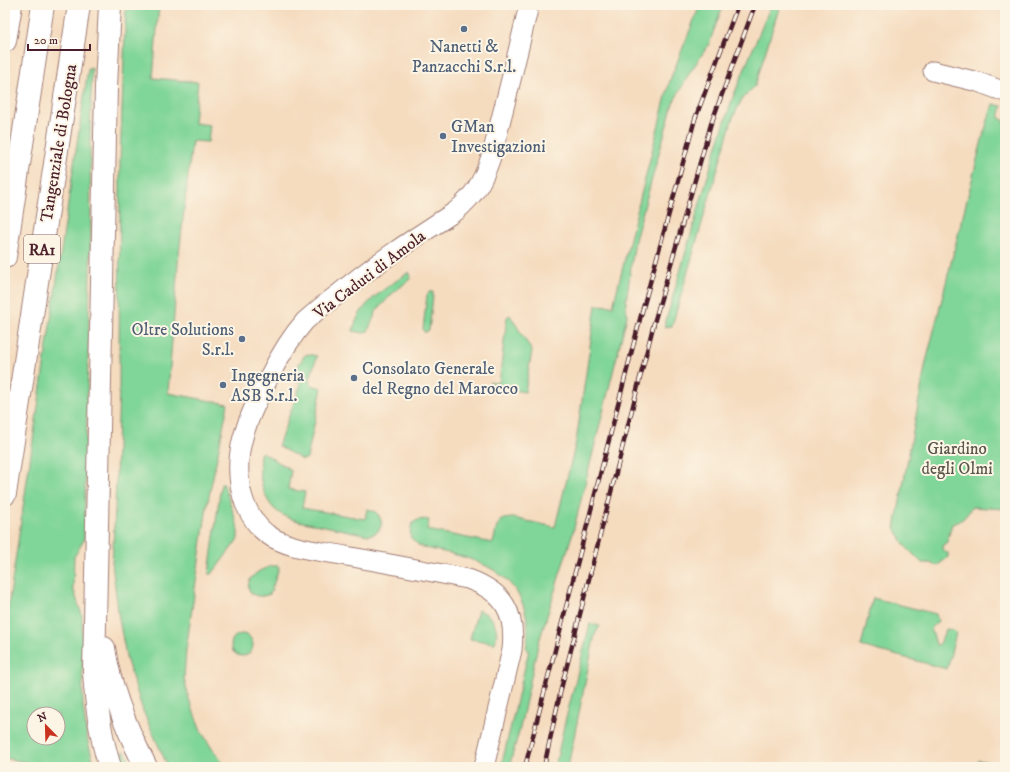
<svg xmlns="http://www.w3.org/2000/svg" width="1010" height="772" viewBox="0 0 1010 772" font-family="'IM FELL DW Pica',serif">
<rect width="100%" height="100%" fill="#fcf5e5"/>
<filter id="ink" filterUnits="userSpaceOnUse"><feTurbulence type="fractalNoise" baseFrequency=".025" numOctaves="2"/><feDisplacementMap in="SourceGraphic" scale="8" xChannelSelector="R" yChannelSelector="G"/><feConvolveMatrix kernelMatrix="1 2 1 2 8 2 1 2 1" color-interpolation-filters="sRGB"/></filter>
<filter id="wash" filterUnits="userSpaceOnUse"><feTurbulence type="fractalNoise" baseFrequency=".012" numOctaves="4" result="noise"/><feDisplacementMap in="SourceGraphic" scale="16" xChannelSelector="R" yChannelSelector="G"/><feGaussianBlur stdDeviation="0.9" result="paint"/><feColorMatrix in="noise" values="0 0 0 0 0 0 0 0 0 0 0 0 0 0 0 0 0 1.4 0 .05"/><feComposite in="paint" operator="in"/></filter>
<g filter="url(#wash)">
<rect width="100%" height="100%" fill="#f5dcbf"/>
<path fill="#80d598" stroke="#657a62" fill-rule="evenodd" d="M126 5H159L153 78 198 82 194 123 210 125 208 142 192 141 178 263 168 393 228 404 207 506 186 650 184 678 189 699 200 729 211 747 226 767H168L143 711 127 661 119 619 112 563 115 509 119 387 120 161Z
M700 5H723L709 44 689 74 673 103 635 240 626 302 627 316 573 532 538 645 520 728 509 767H501L529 650 526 649C533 611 518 580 482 564 463 555 442 552 422 547L418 545 411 538C408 524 415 517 429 520L427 530 493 543C497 529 495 518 513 518L555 527 576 442 596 305 613 306 670 80Z
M771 5H780L755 86 742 99 732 120 672 326 664 327 714 155 733 97Z
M92 68 90 142 91 229 84 540 74 557 73 588 82 615 83 706 87 738 95 767H47L5 758V629L88 69ZM34 714H58V738H34Z
M993 104 1002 106 999 118 1005 121V509L972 507C967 515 962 522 952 524L947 542 942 546 943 550 948 553V557L937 566 930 563H922L905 546 895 528 926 362 983 136Z
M409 272 411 276 410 279 392 294 377 310 368 331 364 333 353 331C359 302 387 288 409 272Z
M429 292H433V296L429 330 426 332H424L423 329 427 295Z
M510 315 532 351 525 392 489 386 490 382 499 383 507 317Z
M307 354 317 356 309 382 311 385 322 388 307 458 303 460 278 446 301 384 300 382 293 379 292 376 304 356Z
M262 452 291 470 288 489 305 492 302 508 365 519 367 509C386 512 386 534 368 535 352 532 336 528 320 525 307 523 293 521 281 514 262 503 258 474 260 454Z
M221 484H224V485L238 527V539L212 574H209Z
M272 566H278L279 568 270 594C246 604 236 576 272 566Z
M873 598 936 614 938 621 932 627 931 633 933 634 936 645 940 644 946 629 953 630 956 633 947 669 861 646Z
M478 610C493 615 500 628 495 643L470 639Z
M590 624 600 626 595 634 568 767H555L564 726Z
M231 645a11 11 0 1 1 22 0a11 11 0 1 1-22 0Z
M123 752H125L133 767H125L121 754Z
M979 760 1005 766V767H978Z"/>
</g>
<g filter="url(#ink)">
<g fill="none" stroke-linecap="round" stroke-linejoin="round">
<g stroke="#a07e75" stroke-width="21">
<path id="street" d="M933 71 978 82 1005 92
M484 767 512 650C516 612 504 592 468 579 427 571 387 563 346 556 322 551 287 549 267 534 257 527 250 515 245 504 228 457 248 418 269 377 279 357 290 338 305 321 315 312 326 303 337 295 374 264 416 237 456 211 464 204 471 197 477 188 490 167 495 143 501 119 511 81 520 43 529 5"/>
</g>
<g stroke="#a07e75" stroke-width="24">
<path id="highway" d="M5 41 11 5
M5 257 43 5
M5 494 79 5
M104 648C110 690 127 730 146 767
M110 767C100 736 96 704 94 672L106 87 110 5"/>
</g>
<use href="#street" stroke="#fff" stroke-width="19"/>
<use href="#highway" stroke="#fff" stroke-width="22"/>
<g stroke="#4a1f2b" stroke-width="4.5">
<path id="rail" d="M525 767 640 319 695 119 738 5
M544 767 561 689 654 323 711 124 755 5"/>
</g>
<use href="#rail" stroke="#fcf5e5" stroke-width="3" stroke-dasharray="9" stroke-linecap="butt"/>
</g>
</g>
<g fill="#5c6f8a" stroke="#fcf5e5" stroke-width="1.5">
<circle cx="464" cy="29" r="4"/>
<circle cx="443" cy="136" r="4"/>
<circle cx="242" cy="339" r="4"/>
<circle cx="354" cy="378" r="4"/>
<circle cx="223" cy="385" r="4"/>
</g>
<g text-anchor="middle" stroke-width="4" stroke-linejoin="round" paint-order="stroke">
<rect fill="#fcf5e5" stroke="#7f5f63" stroke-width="1" x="24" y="235" width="36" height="28" rx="3"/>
<g font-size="16" font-weight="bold" fill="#4a1f2b">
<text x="42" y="255">RA1</text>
</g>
<g font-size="17" fill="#4e5e75" stroke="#fcf5e5" text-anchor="start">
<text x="464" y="52" text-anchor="middle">Nanetti &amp;<tspan x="464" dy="20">Panzacchi S.r.l.</tspan></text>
<text x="451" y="132">GMan<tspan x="451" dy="20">Investigazioni</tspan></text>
<text x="234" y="335" text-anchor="end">Oltre Solutions<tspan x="234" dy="20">S.r.l.</tspan></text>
<text x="362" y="374">Consolato Generale<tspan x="362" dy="20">del Regno del Marocco</tspan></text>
<text x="231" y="381">Ingegneria<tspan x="231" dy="20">ASB S.r.l.</tspan></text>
</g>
<g font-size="17" fill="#4a1f2b" stroke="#fcf5e5">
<text transform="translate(58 143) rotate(-81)" y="6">Tangenziale di Bologna</text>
<text transform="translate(369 274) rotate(-37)" y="6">Via Caduti di Amola</text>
</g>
<g font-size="17" fill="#5a564c" stroke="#fcf5e5">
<text x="957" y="454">Giardino<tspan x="957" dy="20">degli Olmi</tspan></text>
</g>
</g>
<rect width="1010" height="772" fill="none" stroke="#fcf5e5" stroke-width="20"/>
<g transform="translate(46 726) rotate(337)"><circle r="19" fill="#fcf5e5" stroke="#b59f9b"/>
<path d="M0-3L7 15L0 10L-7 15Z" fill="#c8321e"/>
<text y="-6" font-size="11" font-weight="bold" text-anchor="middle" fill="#4a1f2b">N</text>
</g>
<path d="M28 44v6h62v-6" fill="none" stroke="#4a1f2b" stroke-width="2"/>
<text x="34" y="44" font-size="12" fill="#4a1f2b" stroke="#fcf5e5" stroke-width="3" paint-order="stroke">20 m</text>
</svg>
